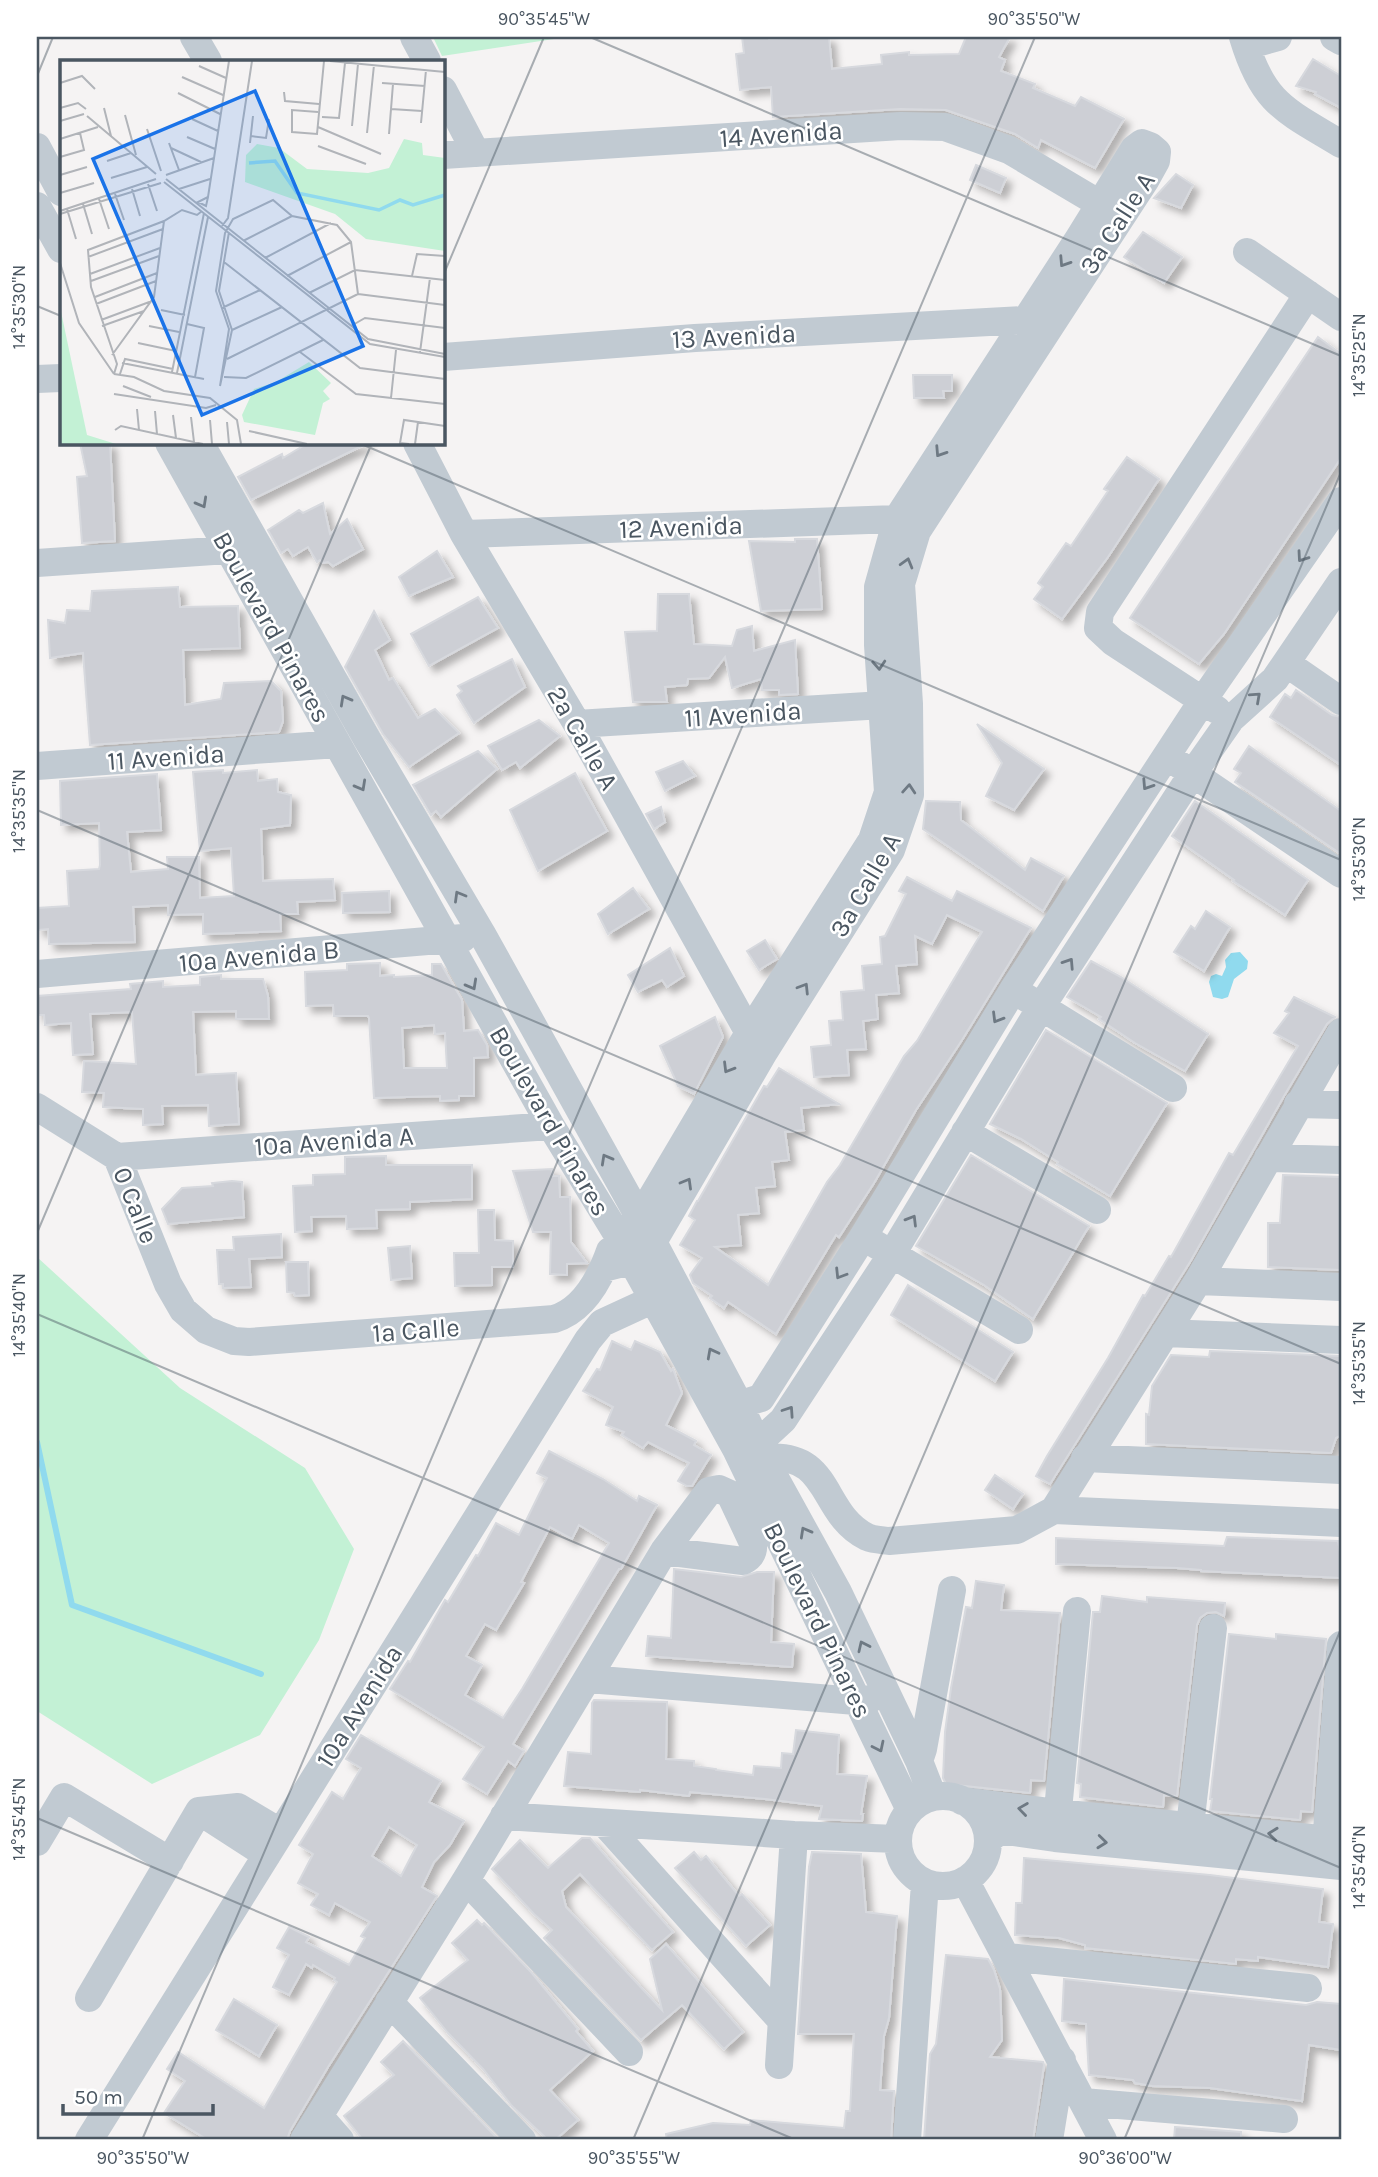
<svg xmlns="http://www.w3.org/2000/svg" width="1378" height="2177" viewBox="0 0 1378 2177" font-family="Karla,sans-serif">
<defs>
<filter id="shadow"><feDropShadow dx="6" dy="6" stdDeviation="3.5" flood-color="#0004"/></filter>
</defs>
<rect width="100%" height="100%" fill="#f5f3f3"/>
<path fill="#c3f1d5" d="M433 37H567L442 56Z
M37 1257 180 1388 305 1468 354 1549 319 1640 260 1735 152 1784 37 1711Z"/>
<path fill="#90daee" d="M1240 952 1248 961 1247 969 1234 979 1228 997 1222 999 1213 997 1209 982 1211 976 1216 974 1222 976 1226 967 1225 960 1231 953Z"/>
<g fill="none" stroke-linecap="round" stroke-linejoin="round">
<path stroke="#90daee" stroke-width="6" d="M37 1442 72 1605 261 1674"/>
</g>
<path fill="#cdcfd5" stroke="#d7d9de" stroke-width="2" fill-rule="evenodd" filter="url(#shadow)" d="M742 37H768L769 39 829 37 832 69 882 64 881 55 909 52V55L959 54 966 37H1010L999 57 1005 60 1001 71 1035 84 1033 88 1075 106 1081 97 1124 119 1095 168 1041 140 1038 148 1015 134 946 110 900 109 773 117 771 87 740 90 736 54 744 53Z
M1313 59 1341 76V108L1315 94 1316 92 1296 86Z
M976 165 1006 178 1000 193 970 180Z
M1176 174 1193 185 1181 208 1154 198Z
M1143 232 1182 257 1164 283 1124 257Z
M1318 337 1341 354V458L1224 634 1199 664 1130 618Z
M913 375H952V391H943L944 398H914Z
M80 443H110L115 541 82 543 77 477 87 476Z
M308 443H368L251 500 238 477 282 454 283 458Z
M1127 457 1159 479 1108 557 1062 619 1034 599 1043 587 1038 583 1066 543 1071 546 1108 491 1104 489Z
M323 503 330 534 347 519 363 549 333 566 328 562 323 563 320 560 317 562 308 547 293 556 288 549 281 553 268 530 299 510 303 513Z
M795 539H817L822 609 761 611 749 541 795 542Z
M437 551 453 577 409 596 399 577Z
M178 587 180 607 238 606 240 648 183 650 185 705 221 699 224 683 271 681 281 691 283 721 279 732 90 745 83 653 50 658 48 620 65 623 67 610 90 611 92 591Z
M658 594H689L694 644 732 646 737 630 752 626 754 651 795 640 798 694 779 695V690H762L761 679 732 688 725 657 709 678 688 679 687 685 665 687 667 702H633L625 632 657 631Z
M478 597 498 628 429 666 411 634Z
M374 611 390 640 375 650 389 680 393 678 418 718 435 709 459 733 409 767 383 734 345 667Z
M512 659 525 687 474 723 457 695 462 691 458 686Z
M1296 690 1332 715 1341 717V765L1270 717 1285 694 1291 698Z
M539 720 560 736 520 768 516 762 502 770 488 746Z
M977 724 1044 769 1014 810 986 796 1002 763Z
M1249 746 1341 811V854L1235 782 1241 773 1234 769Z
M478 751 497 769 441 817 436 811 431 815 413 785Z
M683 761 695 776 665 791 656 772Z
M223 770V773L257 770 258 781 277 779 278 792 291 795 290 825 261 829 263 881 333 879 335 900 297 902 298 914H280L281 931 236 933 203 934V914L168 915V905L133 907 135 942 49 944 48 929 38 930 37 908 69 906 67 871 99 869 100 865 99 823 61 825 60 781 157 774 161 830 127 832 131 872 168 869 167 857H199L200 898 234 896 231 848 200 851 193 772Z
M575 773 607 831 538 871 510 810Z
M926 801 960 802 961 820 1025 870 1031 858 1064 876 1043 911 923 829Z
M1195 801 1308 880 1285 915 1233 881 1234 880 1172 836Z
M661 807 665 822 654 829 646 814Z
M907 877 952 901 957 891 1031 928 962 1040 916 1110 874 1183 839 1237 836 1235 776 1334 728 1302 724 1308 710 1298 712 1296 693 1283 690 1275 702 1258 680 1245 695 1220 689 1216 697 1201H698L764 1086 767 1087 779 1068 839 1104 801 1108 804 1130 785 1132 789 1160 772 1162 775 1186 756 1188 759 1213 738 1215 741 1245 715 1247 768 1285 827 1182 840 1165 904 1056 917 1041 982 932 947 915 932 944 915 936 917 964 896 966 899 993 876 995 878 1019 863 1021 866 1049 847 1050 849 1075 814 1077 811 1047 831 1045 829 1021 843 1020 841 992 864 990 862 966 882 964 880 937 885 936 906 894 899 891Z
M633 888 649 909 608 934 598 914Z
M389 891 390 912 343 913 342 893Z
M1206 911 1230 927 1204 971 1174 952 1191 926 1195 929Z
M765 940 777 959 759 970 747 951Z
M670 948 684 976 667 987 662 980 638 992 628 975Z
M1091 961 1121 977 1208 1034 1185 1071 1135 1043 1099 1019 1101 1017 1067 997Z
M380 963V976L394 975V977L432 975V964H441L462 1000 464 1031 478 1030 487 1045 488 1057 474 1058V1096H459V1100L440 1101V1096L374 1098 369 1018 368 1016H334L333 1005 306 1006 305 972 347 970V964ZM434 1025 435 1034 445 1033 447 1068H404L402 1028Z
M221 975V979H263L268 996 269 1019H236V1011L193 1012 196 1075 236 1073 239 1124 209 1126 208 1105 162 1106 163 1124 143 1125V1109L103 1107 104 1093 82 1092 84 1061 136 1064 132 1012 90 1014 93 1054 73 1055 71 1023 45 1025 44 1015H38L37 996 131 989 130 984 163 981V987L200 985V977Z
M1294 997 1335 1017 1327 1024 1284 1096 1190 1262 1050 1484 1036 1476 1047 1456 1108 1358 1143 1295 1145 1296 1169 1256 1171 1257 1229 1153 1233 1155 1298 1046 1274 1033 1289 1013 1285 1011Z
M715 1017 723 1037 694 1094 678 1086 660 1046Z
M1046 1030 1167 1103 1110 1196 1057 1164 1058 1162 1021 1139 990 1124Z
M971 1155 1089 1226 1033 1319 984 1285 916 1246Z
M386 1156V1165H472V1199L410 1202V1209L376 1210 377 1228 347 1229 346 1216 311 1217 312 1231 295 1232 293 1186 313 1185V1175L345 1174V1157Z
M552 1169 553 1176H559L560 1197H570L571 1242 587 1263 567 1264V1275L550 1274 551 1232H533L513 1171Z
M1283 1175 1341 1177V1270L1268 1267V1223H1280Z
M232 1181 242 1182 244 1217 168 1224 162 1209 182 1188 213 1186 212 1183Z
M478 1210H494L495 1240 513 1241V1267H492V1285L455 1286 454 1253H479Z
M281 1234 282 1257 249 1259 251 1287 223 1288V1284H219L217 1250H234L233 1237Z
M410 1246 412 1278 391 1280 388 1248Z
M286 1262H308L309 1295 295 1296 294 1293 287 1292Z
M908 1285 1013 1352 995 1381 891 1315Z
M612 1341 631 1350 635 1341 660 1352 671 1371 673 1369 682 1393 666 1425 696 1441 694 1445 711 1455 692 1486H687L678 1481 689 1463 648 1442 643 1448 622 1435 624 1432 606 1425 613 1407 583 1391 597 1369 600 1370Z
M1210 1351 1341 1356 1340 1436 1336 1438 1331 1453 1146 1444V1414L1149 1415 1152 1386 1171 1355 1209 1357Z
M549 1451 603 1479 637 1501 639 1496 657 1505 621 1569H619L606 1590 513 1744 524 1751 515 1766 508 1761 487 1794 463 1779 484 1747 390 1689 408 1661 410 1662 445 1600 448 1602 476 1555 478 1556 496 1523 519 1535 547 1478 537 1473ZM579 1525 609 1543 522 1689 503 1718 465 1695 482 1665 466 1656 485 1624 496 1630 524 1583 521 1582 550 1527 572 1539Z
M995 1475 1023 1494 1013 1509 985 1490Z
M1227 1537 1338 1541 1341 1557V1578L1201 1571V1570L1177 1568 1056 1564V1538L1224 1546Z
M674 1569 741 1577 757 1572H774L771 1642 794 1644 792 1667 646 1656 648 1636 671 1638Z
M976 1581 1004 1585 1001 1610 1060 1613 1044 1781 1031 1780 1030 1793 946 1784 943 1778 945 1732 951 1688 966 1607 972 1608Z
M1102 1596 1147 1602V1597L1225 1603 1224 1616 1216 1612 1207 1613 1200 1618 1197 1625 1177 1796 1164 1795 1163 1807 1080 1797 1081 1784 1077 1783 1093 1612H1100Z
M1229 1634 1276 1639V1634L1326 1639 1312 1812 1301 1811 1300 1820 1210 1811 1212 1799H1210Z
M594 1700 667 1702 666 1759 694 1761V1766L716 1769V1770L753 1775 754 1766 781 1768 782 1753 793 1754 796 1730 839 1735 837 1774 867 1776 861 1814H863L862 1821 819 1819 822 1806 765 1799 690 1792 689 1796 640 1790V1792L564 1786 568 1752 591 1754 592 1703Z
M361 1735 441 1781 429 1802 464 1821 450 1845 434 1862 422 1887 437 1896 328 2067 290 2131 287 2140H208L164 2113 185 2081 167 2069 178 2052 264 2108 337 1982 334 1980 335 1978 313 1965 312 1968 306 1964 289 1995 273 1987 289 1955 277 1948 289 1927 309 1937 306 1942 349 1965 365 1938 361 1936 370 1922 335 1903 329 1915 311 1905 318 1894 298 1883 313 1854 299 1845 332 1792 343 1799 361 1768 346 1759ZM389 1827 417 1845 401 1876 372 1856Z
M582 1838H590L673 1932 652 1950 580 1874 562 1891 566 1907 662 2010 650 1959 666 1944 743 2032 724 2049 682 2005 641 2040 544 1938 552 1930 534 1914 492 1869 520 1840 548 1868Z
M694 1852 701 1860 706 1856 739 1896 742 1894 770 1925 746 1946 675 1868Z
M812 1852 861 1854 866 1912 897 1916 889 2018 884 2036 880 2090 894 2091 891 2140H667L666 2134 713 2123 750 2125 751 2120 844 2128 846 2111H850L854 2034H798L809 1867Z
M1024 1858 1210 1875 1323 1889 1319 1922 1333 1924 1328 1967 1258 1957V1961L1236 1959V1964L1085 1948V1945L1059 1938 1015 1935 1016 1903H1022Z
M477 1920 482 1925 484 1923 531 1972 578 2029 576 2031 593 2051 550 2090 578 2120 555 2140H548L512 2106 483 2069 448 2033 420 1998 468 1960 452 1943Z
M946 1955 988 1959 994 1970 1000 1989 1002 2040 990 2057 1043 2062 1044 2065 1033 2140H924L930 2054 936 2044Z
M1064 1979 1306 2005 1317 2002 1341 2004V2050L1309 2045 1302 2101 1210 2088 1152 2086 1135 2083 1133 2080 1089 2075 1086 2024 1062 2021Z
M234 1999 277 2025 259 2056 216 2030Z
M403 2041 499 2140H363L344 2116 394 2075 381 2062Z
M1175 2127 1241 2132V2140H1174Z"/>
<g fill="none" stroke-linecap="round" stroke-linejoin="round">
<path stroke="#c1cad2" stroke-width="28" d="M194 37 208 61
M414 37 427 61
M1243 37C1263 104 1285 110 1341 144
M1334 37 1341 41
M1246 46 1278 37
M443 90 476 153
M37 147 61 192
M443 155 901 126 945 127 1009 150 1100 204
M37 206 61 249
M1247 252 1341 317
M443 357 695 338 1025 320
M37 379 61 378
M169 443 551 1126 617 1234 736 1449 910 1810
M200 443 367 739 482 934 653 1242 740 1406 764 1458 838 1592 919 1761 933 1797
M417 443 464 534 577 724 749 1033
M464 534 897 519
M37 563 228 550
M1286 663 1341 701
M1217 710 1113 642 1098 628 1100 612 1308 294
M577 724 899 704
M1177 763 1341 874
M37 766 337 744
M37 974 463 938
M1025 997 1173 1088
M1298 1104 1341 1105
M37 1107 117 1157 168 1284 183 1310 206 1330 234 1341 249 1342 554 1319C584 1310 600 1279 610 1251
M965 1132 1097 1210
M117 1157 551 1126
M1268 1158 1341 1160
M875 1244 1019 1330
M604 1268 631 1261 653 1242 764 1052 891 850 910 795 909 704 901 584 917 531 1146 179 1156 161 1157 152 1150 146 1142 143 1134 149 1079 238 897 519 878 587V645L888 792 872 840 749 1033 639 1219 617 1234
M1198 1281 1341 1287
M1165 1333 1341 1340
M722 1410 761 1398 863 1237 1013 990 1203 700 1341 501
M742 1447 757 1444 783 1420 892 1254 1041 1007 1193 773 1231 719 1275 679 1341 582
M1085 1458 1341 1470
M753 1470 764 1458C833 1451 819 1513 867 1537 874 1540 882 1540 889 1541L1017 1530 1054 1510 1198 1281 1341 1032
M1054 1510 1341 1523
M588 1679 856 1701 870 1699
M919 1761 923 1749 952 1590
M898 1841a45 45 0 1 1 90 0a45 45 0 1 1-90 0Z
M962 1801 1057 1813 1341 1841
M199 1811 238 1807 280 1832
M199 1811 267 1855
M504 1816 794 1835 897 1839
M605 1824 781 2020
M1056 1831 1077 1611
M988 1840 997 1833 1006 1831 1055 1838 1341 1866
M37 1842 64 1797 170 1861
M1189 1845 1190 1826 1213 1628
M1325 1858 1341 1645
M466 1880 629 2052
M965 1880 1103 2140
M1008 1957 1308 1988
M89 1998 199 1811
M389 2002 522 2140
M779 2065 794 1835
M1083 2102 1284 2119
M319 2116 340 2140
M89 2140 588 1340 602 1323 654 1299
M304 2140 466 1880 664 1551 709 1491 719 1489 730 1494 753 1543C754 1552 751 1557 743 1561L664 1551
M907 2140 925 1883
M1049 2140 1062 2060"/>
</g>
<defs><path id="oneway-chevron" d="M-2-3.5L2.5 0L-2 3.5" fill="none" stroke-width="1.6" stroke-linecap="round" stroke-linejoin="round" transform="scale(1.75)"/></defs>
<g stroke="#6e7983">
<use href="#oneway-chevron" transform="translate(1064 262) rotate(123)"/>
<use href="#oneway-chevron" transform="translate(940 452) rotate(123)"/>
<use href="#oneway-chevron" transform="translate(202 503) rotate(61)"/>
<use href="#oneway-chevron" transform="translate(1302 557) rotate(125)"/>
<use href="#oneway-chevron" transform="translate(907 563) rotate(-74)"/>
<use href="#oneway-chevron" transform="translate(879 665) rotate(86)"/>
<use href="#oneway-chevron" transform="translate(1256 697) rotate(-42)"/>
<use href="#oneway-chevron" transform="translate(345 700) rotate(-119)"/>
<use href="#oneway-chevron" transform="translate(1147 785) rotate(123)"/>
<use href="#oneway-chevron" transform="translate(361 786) rotate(61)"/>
<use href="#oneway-chevron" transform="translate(909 789) rotate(-86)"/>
<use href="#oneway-chevron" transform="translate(459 896) rotate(-120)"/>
<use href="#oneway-chevron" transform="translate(1069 963) rotate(-57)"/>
<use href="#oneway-chevron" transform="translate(472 985) rotate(61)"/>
<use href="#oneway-chevron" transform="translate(804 988) rotate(-58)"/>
<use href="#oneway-chevron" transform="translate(997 1018) rotate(121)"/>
<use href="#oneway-chevron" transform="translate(728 1068) rotate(121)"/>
<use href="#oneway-chevron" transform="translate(606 1159) rotate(-119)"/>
<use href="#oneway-chevron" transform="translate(687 1183) rotate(-60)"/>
<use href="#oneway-chevron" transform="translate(912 1220) rotate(-59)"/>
<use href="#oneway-chevron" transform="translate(840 1274) rotate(122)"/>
<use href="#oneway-chevron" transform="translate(712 1353) rotate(-118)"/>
<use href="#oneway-chevron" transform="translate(789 1411) rotate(-56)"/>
<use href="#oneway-chevron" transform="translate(805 1532) rotate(-119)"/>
<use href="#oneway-chevron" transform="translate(863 1646) rotate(-115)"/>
<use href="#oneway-chevron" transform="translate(879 1747) rotate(64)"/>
<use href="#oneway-chevron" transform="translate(1023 1809) rotate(-172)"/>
<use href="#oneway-chevron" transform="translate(1273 1834) rotate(-174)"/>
<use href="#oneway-chevron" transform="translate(1102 1842) rotate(6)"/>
</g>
<path fill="none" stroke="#4a5661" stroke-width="2" stroke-opacity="0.45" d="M590 37 1341 356M37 76 53 37M443 276 544 37M37 306 61 316M359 443 1341 860M37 810 1341 1364M37 1233 372 443M37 1314 1341 1868M37 1818 796 2140M142 2140 1035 37M633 2140 1341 472M1124 2140 1341 1629"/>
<g text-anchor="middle" stroke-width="5" stroke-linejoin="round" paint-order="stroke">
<g font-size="26" fill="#4a5661" stroke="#fff">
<text transform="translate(781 134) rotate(-4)" y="9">14 Avenida</text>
<text transform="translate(1117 223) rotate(-57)" y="9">3a Calle A</text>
<text transform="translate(734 336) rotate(-3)" y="9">13 Avenida</text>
<text transform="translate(681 527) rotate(-2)" y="9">12 Avenida</text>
<text transform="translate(272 627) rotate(61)" y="9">Boulevard Pinares</text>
<text transform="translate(743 714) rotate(-4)" y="9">11 Avenida</text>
<text transform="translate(583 738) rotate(60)" y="9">2a Calle A</text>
<text transform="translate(166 757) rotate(-4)" y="9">11 Avenida</text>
<text transform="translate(865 885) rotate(-60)" y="9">3a Calle A</text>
<text transform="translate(259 956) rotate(-5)" y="9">10a Avenida B</text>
<text transform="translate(550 1121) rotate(60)" y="9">Boulevard Pinares</text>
<text transform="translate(334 1141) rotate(-4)" y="9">10a Avenida A</text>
<text transform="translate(136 1205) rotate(68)" y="9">0 Calle</text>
<text transform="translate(416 1330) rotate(-4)" y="9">1a Calle</text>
<text transform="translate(818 1620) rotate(64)" y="9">Boulevard Pinares</text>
<text transform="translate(359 1706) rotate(-58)" y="9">10a Avenida</text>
</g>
</g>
<g transform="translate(60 60)">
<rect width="385" height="385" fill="#f5f3f3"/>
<path d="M344 79 362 83 363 95 385 98V191L306 179 275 154 185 122 186 95 197 84 219 88 247 109 308 113 329 108ZM0 247 27 375 56 384H0ZM249 302 271 323 263 331 270 339 263 343 255 375 184 362 182 355 194 329 216 322Z" fill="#c3f1d5"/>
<path fill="none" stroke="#90daee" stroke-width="3.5" d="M189 103 215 101 237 133 319 150 340 140 353 145 385 135"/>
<path fill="none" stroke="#b1b4b9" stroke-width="2" d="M270 1 385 12M139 6 166 18M122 17 163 35M0 23 22 16 35 29M322 23 365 26M224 32 225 41 259 44M118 33 160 54M0 48 18 43 26 49M44 48 51 76M331 49 362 51M258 52 232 50V72L257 74 264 1M65 55 76 95M27 56 96 114M262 57 279 58 285 3M132 59 158 71M0 61 24 54M361 63 366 10M292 66 298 4M258 67 321 94M87 69 101 111M307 73 314 5M329 74 333 24M191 76 206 78 209 59M127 77 155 89M0 79 38 67M109 83 119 110M190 83 193 56M258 86 306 104M111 88 141 102M0 97 24 90 20 73M47 101 71 93M0 115 27 107M106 115 154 98M51 118 87 107M106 119 308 279 385 294M104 122 310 284 385 297M88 124 97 151M72 129 80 156M119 129 150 119M0 133 34 123M55 134 64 160M148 137 138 142 146 146 148 137 169 1M39 139 49 169M23 144 32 174M7 149 16 179M0 151 96 119M0 154 101 123M162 166 168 158 192 1M169 172 159 231 172 270 160 326 169 269 156 231 165 173 173 159 213 140 232 156 277 165 291 182 298 234M183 181 232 156M28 197 103 169M205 198 271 163M164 202 300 308 385 319M0 203 19 263 54 314M30 214 100 188M227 216 291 182M352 216 357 194 385 196M31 221 99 196M249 233 295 210 385 220M298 234 385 245M35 237 97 213M36 244 96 221M162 248 200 230M101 250 125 255M41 260 92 241M127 264 144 268 135 317M42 266 84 251M89 266 119 272M291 266 305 258 385 268M172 270 222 247M78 283 116 291M240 292 296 334 385 344M360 292 370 218M52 295 94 237 104 161M167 299 298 234M62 303 144 319M112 312 144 153M117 313 148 157M54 314 57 304 31 227 28 190 104 161 122 150 137 155 142 151M54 314 74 317 104 331 150 338 177 360 181 384M60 314 65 299 113 309M164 317 186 318 263 280M63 326 91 337M54 334 146 348 156 345M331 338 336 290M77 349 79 370M95 351 97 374M113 355 116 378M131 357 134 382M150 360 152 384M167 362 169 384M55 370 61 366 143 384M189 371 247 384M349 384 340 383 344 360 385 366M355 384 358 362"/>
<path fill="#1a73e8" fill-opacity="0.15" stroke="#1a73e8" stroke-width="3.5" d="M195 31 303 286 142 355 33 99Z"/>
<rect width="385" height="385" fill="none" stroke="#4a5661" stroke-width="3.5"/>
</g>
<rect width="1378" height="2177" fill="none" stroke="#ffffff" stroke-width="77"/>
<path d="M63 2104v10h150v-10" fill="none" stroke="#4a5661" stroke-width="3.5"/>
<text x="74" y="2104" font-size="21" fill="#4a5661" stroke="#ffffff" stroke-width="5" paint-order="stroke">50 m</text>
<rect x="38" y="38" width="1302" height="2100" fill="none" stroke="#4a5661" stroke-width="2.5"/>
<g font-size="18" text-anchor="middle" fill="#4a5661">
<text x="544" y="25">90°35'45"W</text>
<text x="1034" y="25">90°35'50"W</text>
<text transform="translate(19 307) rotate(-90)" y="6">14°35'30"N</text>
<text transform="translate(1359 355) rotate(-90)" y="6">14°35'25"N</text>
<text transform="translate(19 811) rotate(-90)" y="6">14°35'35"N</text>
<text transform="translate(1359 859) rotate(-90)" y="6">14°35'30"N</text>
<text transform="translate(19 1315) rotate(-90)" y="6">14°35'40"N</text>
<text transform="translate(1359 1363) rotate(-90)" y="6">14°35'35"N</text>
<text transform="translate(19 1819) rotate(-90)" y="6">14°35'45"N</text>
<text transform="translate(1359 1867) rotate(-90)" y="6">14°35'40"N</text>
<text x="143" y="2164">90°35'50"W</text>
<text x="634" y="2164">90°35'55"W</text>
<text x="1125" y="2164">90°36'00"W</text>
</g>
</svg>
